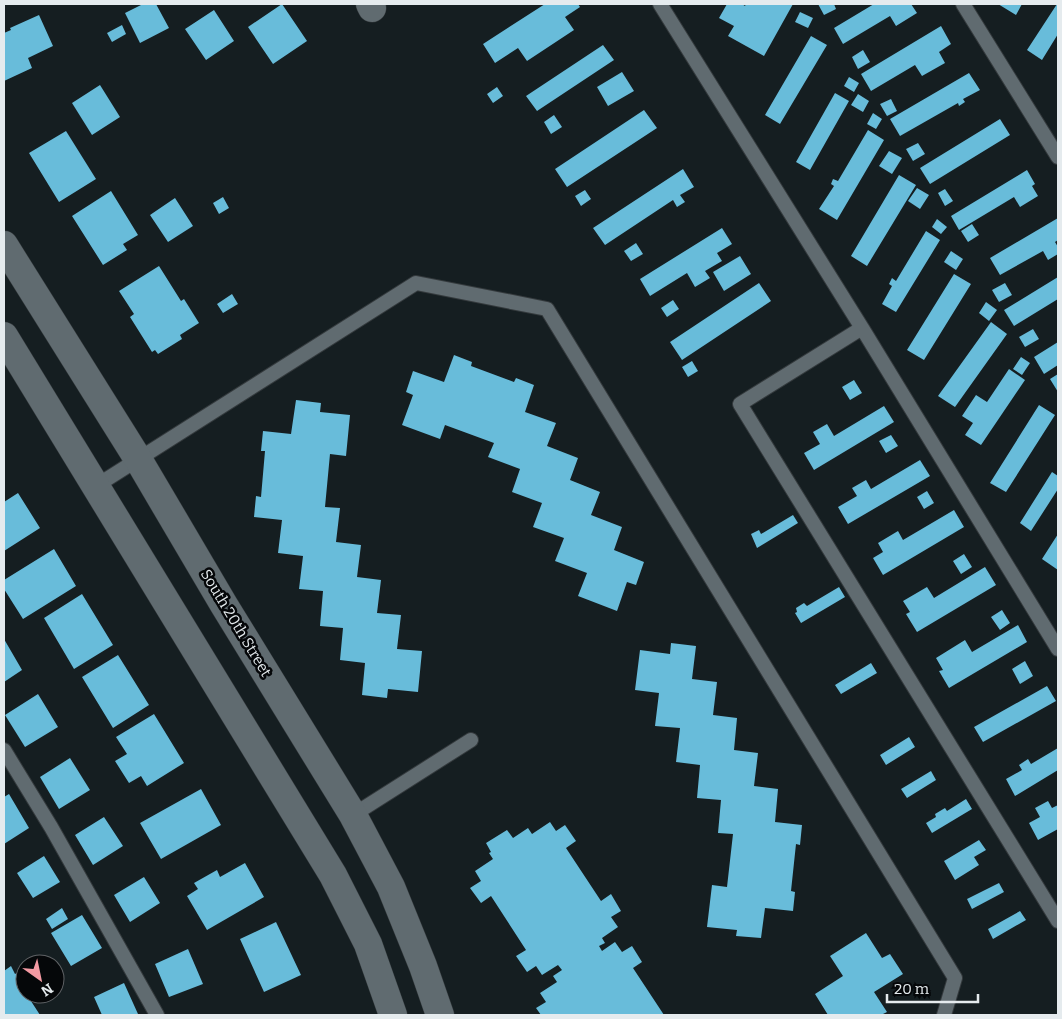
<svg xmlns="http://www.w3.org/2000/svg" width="1062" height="1019" viewBox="0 0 1062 1019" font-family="Bitter,serif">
<rect width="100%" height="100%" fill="#151e21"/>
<path fill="#68bcda" d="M143 4H156L169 28 140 43 125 13Z
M282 4 307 41 273 64 248 27Z
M545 4H578L580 7 565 17 574 30 527 61 518 48 495 63 483 44Z
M727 4H742L745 6 746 4H793L764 56 728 36 734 26 719 18Z
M818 4H834L836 9 824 15Z
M874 4H911L917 13 896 26 890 16 843 44 834 28Z
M998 4H1022L1016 15Z
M1057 4H1058V34L1042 60 1027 50Z
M214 10 234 41 206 60 185 29Z
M800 12 813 18 808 28 795 22Z
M39 15 53 46 28 58 32 68 4 81V33L11 30 10 28Z
M122 25 126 34 112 42 107 33Z
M941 26 951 44 939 52 945 63 922 76 915 65 871 91 861 74Z
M811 36 827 45 780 124 765 115Z
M603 45 614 60 537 111 526 96Z
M863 50 870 62 858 69 852 57Z
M622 72 634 91 608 106 597 87Z
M969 73 980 90 963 99 965 102 959 106 958 103 900 136 890 119Z
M849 77 859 83 854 92 844 86Z
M100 85 120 117 92 135 72 103Z
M497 87 503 96 493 103 487 94Z
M835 93 849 101 810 170 796 162Z
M858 94 869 101 863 112 851 105Z
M891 99 897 111 887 116 880 104Z
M644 110 657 128 567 187 555 169Z
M873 113 882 119 876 129 867 124Z
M554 115 562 127 551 134 544 122Z
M1000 119 1010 135 930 184 920 168Z
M868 130 884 140 837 220 819 209 834 186 831 184 833 179 838 181Z
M66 131 96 179 59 202 29 153Z
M918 143 925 154 913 161 906 149Z
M889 151 902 158 892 174 879 166Z
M683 169 694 187 680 195 685 202 677 207 673 200 605 245 593 228Z
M1027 170 1035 184 1032 186 1038 196 1020 207 1014 197 959 230 951 216Z
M899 175 916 185 867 266 851 256Z
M917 188 929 195 920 209 908 201Z
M945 189 953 201 945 206 938 193Z
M585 190 591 199 581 206 575 196Z
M111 191 138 235 123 244 127 250 103 265 72 216Z
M223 197 229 208 219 214 213 203Z
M175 198 193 226 168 242 150 215Z
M1058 218V240L1055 242 1058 247V254L1048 260 1043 251 1000 275 990 258Z
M937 219 947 227 941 234 932 227Z
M972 224 979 235 968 242 961 231Z
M722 228 732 244 717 253 722 261 705 271 710 278 695 287 687 273 650 296 640 279Z
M926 231 940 240 896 312 882 304 892 286 889 284 892 278 896 281Z
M636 243 643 254 631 261 624 251Z
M951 251 963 259 956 270 944 262Z
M740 256 751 274 724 291 713 272Z
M159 266 181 301 184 299 199 323 180 335 182 339 158 354 155 350 152 352 130 317 134 314 119 291Z
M954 274 971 284 924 360 907 350Z
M1058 277V299L1014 326 1004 310Z
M759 283 771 301 682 360 670 342Z
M1005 283 1012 295 999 302 992 290Z
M232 294 238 304 223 313 217 304Z
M673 300 679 309 667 317 661 308Z
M986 302 997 310 989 321 979 313Z
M991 322 1007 334 955 407 938 396Z
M1033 329 1039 339 1025 347 1019 337Z
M1058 342V365L1044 374 1034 357Z
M454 355 472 362 471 366 514 382 516 378 534 385 525 412 556 423 547 446 578 458 570 480 600 492 591 515 622 527 614 550 644 562 636 585 627 582 617 611 578 596 587 573 555 561 564 538 533 527 542 503 512 492 520 469 488 457 494 443 445 425 440 439 402 425 413 395 406 392 413 371 444 382Z
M1021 357 1030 363 1022 375 1013 369Z
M692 361 698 371 688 377 682 367Z
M1009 369 1025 380 981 445 965 435 973 423 962 416 976 395 987 402Z
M1058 374V392L1050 379Z
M854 380 862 393 850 400 842 387Z
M296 400 321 403 320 412 350 415 346 456 330 454 325 507 340 508 336 542 361 545 357 577 381 580 377 613 401 615 397 649 422 651 418 692 388 689 387 698 362 695 365 663 340 660 343 628 320 626 323 591 299 589 303 556 278 553 282 520 254 517 256 496 261 497 265 451H261L263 431 291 434Z
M1039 405 1055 415 1006 492 990 483Z
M884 406 894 422 814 470 804 453 820 444 813 432 827 424 834 436Z
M891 435 898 446 886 453 879 441Z
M920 460 930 476 848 524 838 507 857 496 852 488 866 480 871 489Z
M1052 472 1058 476V489L1031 531 1020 523Z
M927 491 934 503 924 509 917 497Z
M18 493 40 528 4 551V502Z
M954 510 964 527 883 575 873 558 883 552 878 543 898 531 903 540Z
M793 515 798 523 757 548 751 534 759 530 761 534Z
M1058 534V570L1042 559Z
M54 549 76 586 23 619 4 589V580Z
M964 554 972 567 961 574 953 561Z
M985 567 996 585 917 632 906 614 910 612 903 601 927 587 934 598Z
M839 587 845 597 801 623 795 613 797 612 796 608 804 603 807 606Z
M82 594 113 645 74 669 44 618Z
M1002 610 1010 623 1000 630 991 617Z
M1018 625 1027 642 949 688 939 671 943 670 936 658 965 640 972 652Z
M4 639 22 670 4 682Z
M671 643 696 646 692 679 717 682 713 715 737 718 734 750 758 753 754 786 778 789 775 822 802 825 800 845 796 844 791 891 795 892 793 911 765 908 761 938 736 936 737 930 707 927 712 885 727 887 733 834 718 833 721 800 697 798 700 765 676 762 680 728 655 726 659 693 635 690 640 650 670 654Z
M118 655 149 705 113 728 82 677Z
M1025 661 1033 676 1020 684 1012 669Z
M871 663 877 673 841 694 835 685Z
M1047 686 1056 701 983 742 974 727Z
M38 694 58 727 25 747 5 715Z
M154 714 184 763 147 786 141 776 129 783 115 761 127 754 116 737Z
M909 737 915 747 886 765 880 755Z
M1058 748V770L1015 796 1006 779 1022 770 1019 765 1028 759 1031 764Z
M70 758 90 790 59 809 40 777Z
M931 771 936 780 907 798 901 789Z
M201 789 221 825 161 859 140 823Z
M9 794 29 828 4 844V797Z
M966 799 972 809 932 833 926 823 936 817 935 814 945 808 947 811Z
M1048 801 1052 808 1058 805V829L1038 840 1029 823 1040 817 1035 808Z
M104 817 123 846 93 865 75 835Z
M550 822 556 831 565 825 576 841 566 848 601 901 611 894 621 911 611 917 618 927 602 938 605 943 599 946 602 951 615 942 622 952 632 946 642 962 633 968 664 1015H541L536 1008 546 1002 540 993 557 982 553 976 562 970 558 965 542 975 536 966 527 972 516 956 526 950 491 896 481 903 470 888 481 881 475 871 493 859 489 853 491 852 486 843 507 830 513 838 528 828 532 834Z
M979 840 986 850 974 857 979 865 955 880 944 861Z
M44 856 60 882 33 898 17 873Z
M245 863 264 897 207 930 187 896 198 889 194 883 217 870 220 877Z
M144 877 160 903 130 922 114 895Z
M999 883 1004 892 972 909 967 899Z
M62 908 68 919 52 929 46 919Z
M1020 911 1026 920 993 939 988 929Z
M82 915 102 948 71 966 51 933Z
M276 922 301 975 264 992 240 939Z
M866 933 882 958 890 954 903 974 874 992 887 1012 881 1015H828L815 994 843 976 830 956Z
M188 949 203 984 169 997 155 964Z
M11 966 15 974 25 968V994H36L29 998 40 1015H4V971Z
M124 983 138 1014 134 1015H102L94 997Z"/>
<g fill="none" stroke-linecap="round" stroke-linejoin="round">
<g stroke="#343a3d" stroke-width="16">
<path id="lane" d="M660 4 862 328 740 404 1058 921
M963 4 1058 157
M862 328 1058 649
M96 486 416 283 547 309 955 978 944 1015
M4 750 51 827 157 1015
M353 815 471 740"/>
</g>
<g stroke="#343a3d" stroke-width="29">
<path id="street" d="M370 4 372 8"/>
</g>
<g stroke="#343a3d" stroke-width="29">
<path id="secondary" d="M4 245 138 459 224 605 353 815 391 887 423 966 440 1015
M4 336 333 875 368 944 393 1015"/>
</g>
<use href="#lane" stroke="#606b70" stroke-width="14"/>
<use href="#street" stroke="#606b70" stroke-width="28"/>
<use href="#secondary" stroke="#606b70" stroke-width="28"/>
</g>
<g text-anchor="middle" stroke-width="5" stroke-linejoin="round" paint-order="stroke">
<g font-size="15" fill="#e5ebee" stroke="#050709">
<text transform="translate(236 623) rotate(59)" y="5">South 20th Street</text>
</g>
</g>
<rect width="1062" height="1019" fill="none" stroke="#e5ebee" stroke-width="10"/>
<g transform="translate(40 979) rotate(147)"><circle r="24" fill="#050709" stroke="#5f6265"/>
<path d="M0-4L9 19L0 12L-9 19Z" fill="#f49aa3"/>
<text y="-8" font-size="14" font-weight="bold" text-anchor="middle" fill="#e5ebee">N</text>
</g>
<path d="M887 994v8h91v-8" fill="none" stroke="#e5ebee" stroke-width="2.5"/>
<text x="894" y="994" font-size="15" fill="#e5ebee" stroke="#050709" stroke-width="4" paint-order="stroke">20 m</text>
</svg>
